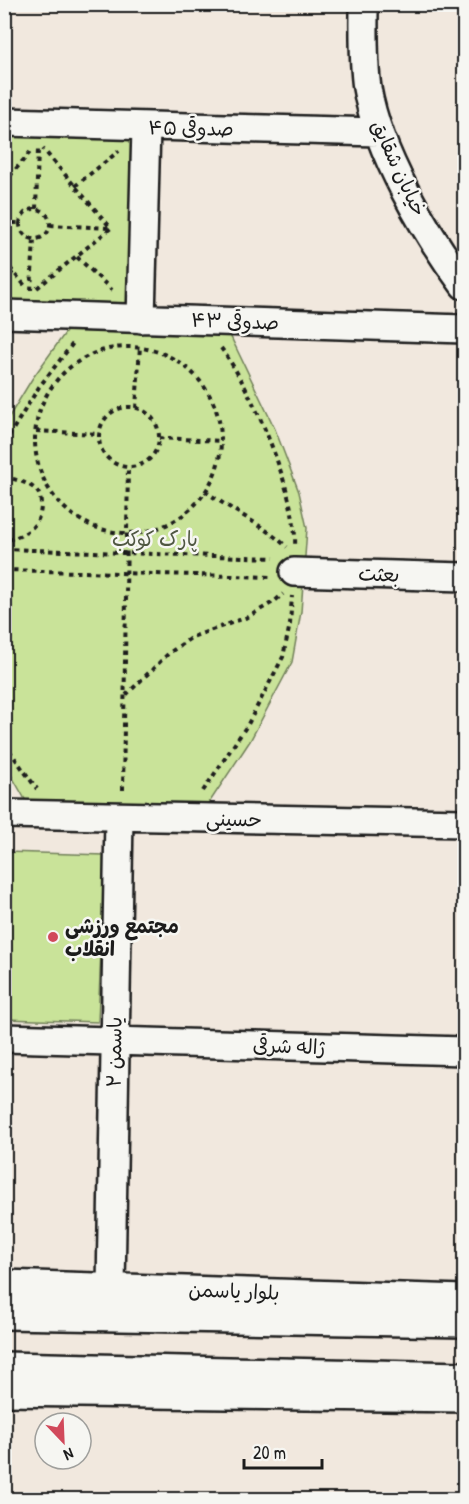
<svg xmlns="http://www.w3.org/2000/svg" width="469" height="1504" viewBox="0 0 469 1504" font-family="'Patrick Hand','Playpen Sans Arabic',sans-serif">
<rect width="100%" height="100%" fill="#f1e8de"/>
<filter id="ink" filterUnits="userSpaceOnUse"><feTurbulence type="fractalNoise" baseFrequency=".0167" numOctaves="2"/><feDisplacementMap in="SourceGraphic" scale="12" xChannelSelector="R" yChannelSelector="G"/><feConvolveMatrix kernelMatrix="1 2 1 2 8 2 1 2 1" color-interpolation-filters="sRGB"/></filter>
<g filter="url(#ink)">
<path fill="#c9e399" stroke="#72805a" stroke-width="1.5" d="M5 127 142 132 137 314 5 310Z
M68 329 229 333 275 429 299 492 307 528 301 612 292 662 250 741 207 806 26 801 5 764 4 425 32 379Z
M5 852 105 855 98 1022 5 1019Z"/>
<g fill="none" stroke-linecap="round" stroke-linejoin="round">
<g stroke="#1c1c1c" stroke-width="32">
<path id="minor" d="M364 4C364 32 363 61 367 88 378 153 425 232 464 285
M4 122 378 132
M4 314 464 329
M141 319 146 127
M294 572 464 577
M4 814 464 823
M4 1038 464 1051
M4 1284 464 1299
M111 1287 119 817
M4 1392 464 1398"/>
</g>
<g stroke="#1c1c1c" stroke-width="38">
<path id="major" d="M4 1312 464 1320
M4 1369 464 1379"/>
</g>
<path stroke="#1c1c1c" stroke-width="4" stroke-dasharray="4.5 4.5" stroke-linecap="butt" d="M4 183 32 150
M75 186 119 151
M20 224a15 15 0 1 1 30 0a15 15 0 1 1-30 0Z
M36 209 38 149
M4 223H20
M50 225 109 228
M77 257 112 290
M4 261 27 288
M4 280 13 272
M37 288 111 228 43 149
M31 290 34 239
M35 440a93 93 0 1 1 186 0a93 93 0 1 1-186 0Z
M221 348C252 389 298 496 295 547
M99 437a30 30 0 1 1 60 0a30 30 0 1 1-60 0Z
M136 408 140 346
M36 431 99 434
M159 438 222 441
M4 444 39 387 74 342
M4 477C14 479 27 482 35 489 40 493 41 500 41 506 40 528 24 536 4 541
M205 491C232 511 262 524 287 547
M4 549 274 558
M4 570 271 577
M126 695 169 653 192 637 248 617 275 601 283 594
M4 743 37 789
M123 790 128 467
M203 791 248 724 283 657 290 624 292 596"/>
<use href="#minor" stroke="#f6f6f2" stroke-width="27"/>
<use href="#major" stroke="#f6f6f2" stroke-width="33"/>
</g>
</g>
<circle fill="#d1495b" stroke="#f6f6f2" stroke-width="2" cx="53" cy="937" r="6"/>
<g text-anchor="middle" stroke-width="5" stroke-linejoin="round" paint-order="stroke">
<g font-size="20" fill="#1c1c1c" stroke="#f6f6f2">
<text transform="translate(191 128) rotate(1)" y="7">صدوقی ۴۵</text>
<text transform="translate(399 168) rotate(65)" y="7">خیابان شقایق</text>
<text transform="translate(235 321) rotate(2)" y="7">صدوقی ۴۳</text>
<text transform="translate(379 574) rotate(2)" y="7">بعثت</text>
<text transform="translate(234 819) rotate(1)" y="7">حسینی</text>
<text transform="translate(289 1046) rotate(2)" y="7">ژاله شرقی</text>
<text transform="translate(114 1052) rotate(-89)" y="7">یاسمن ۲</text>
<text transform="translate(234 1291) rotate(2)" y="7">بلوار یاسمن</text>
</g>
<g font-size="20" fill="#505842" stroke="#f6f6f2">
<text x="155" y="546">پارک کوکب</text>
</g>
<g font-size="20" font-weight="bold" fill="#1c1c1c" stroke="#f6f6f2" text-anchor="start">
<text x="65" y="933">مجتمع ورزشی<tspan x="65" dy="23">انقلاب</tspan></text>
</g>
</g>
<rect width="469" height="1504" fill="none" stroke="#f6f6f2" stroke-width="24"/>
<rect x="12" y="12" width="445" height="1480" fill="none" stroke="#1c1c1c" stroke-width="2" filter="url(#ink)"/>
<g transform="translate(63 1441) rotate(157)"><circle r="28" fill="#f6f6f2" stroke="#9f9f9c" stroke-width="1.5"/>
<path d="M0-4.5L10 22L0 15L-10 22Z" fill="#d1495b"/>
<text y="-9" font-size="16" font-weight="bold" text-anchor="middle" fill="#1c1c1c">N</text>
</g>
<path d="M244 1459v9h78v-9" fill="none" stroke="#1c1c1c" stroke-width="3"/>
<text x="253" y="1459" font-size="18" fill="#1c1c1c" stroke="#f6f6f2" stroke-width="4.5" paint-order="stroke">20 m</text>
</svg>
